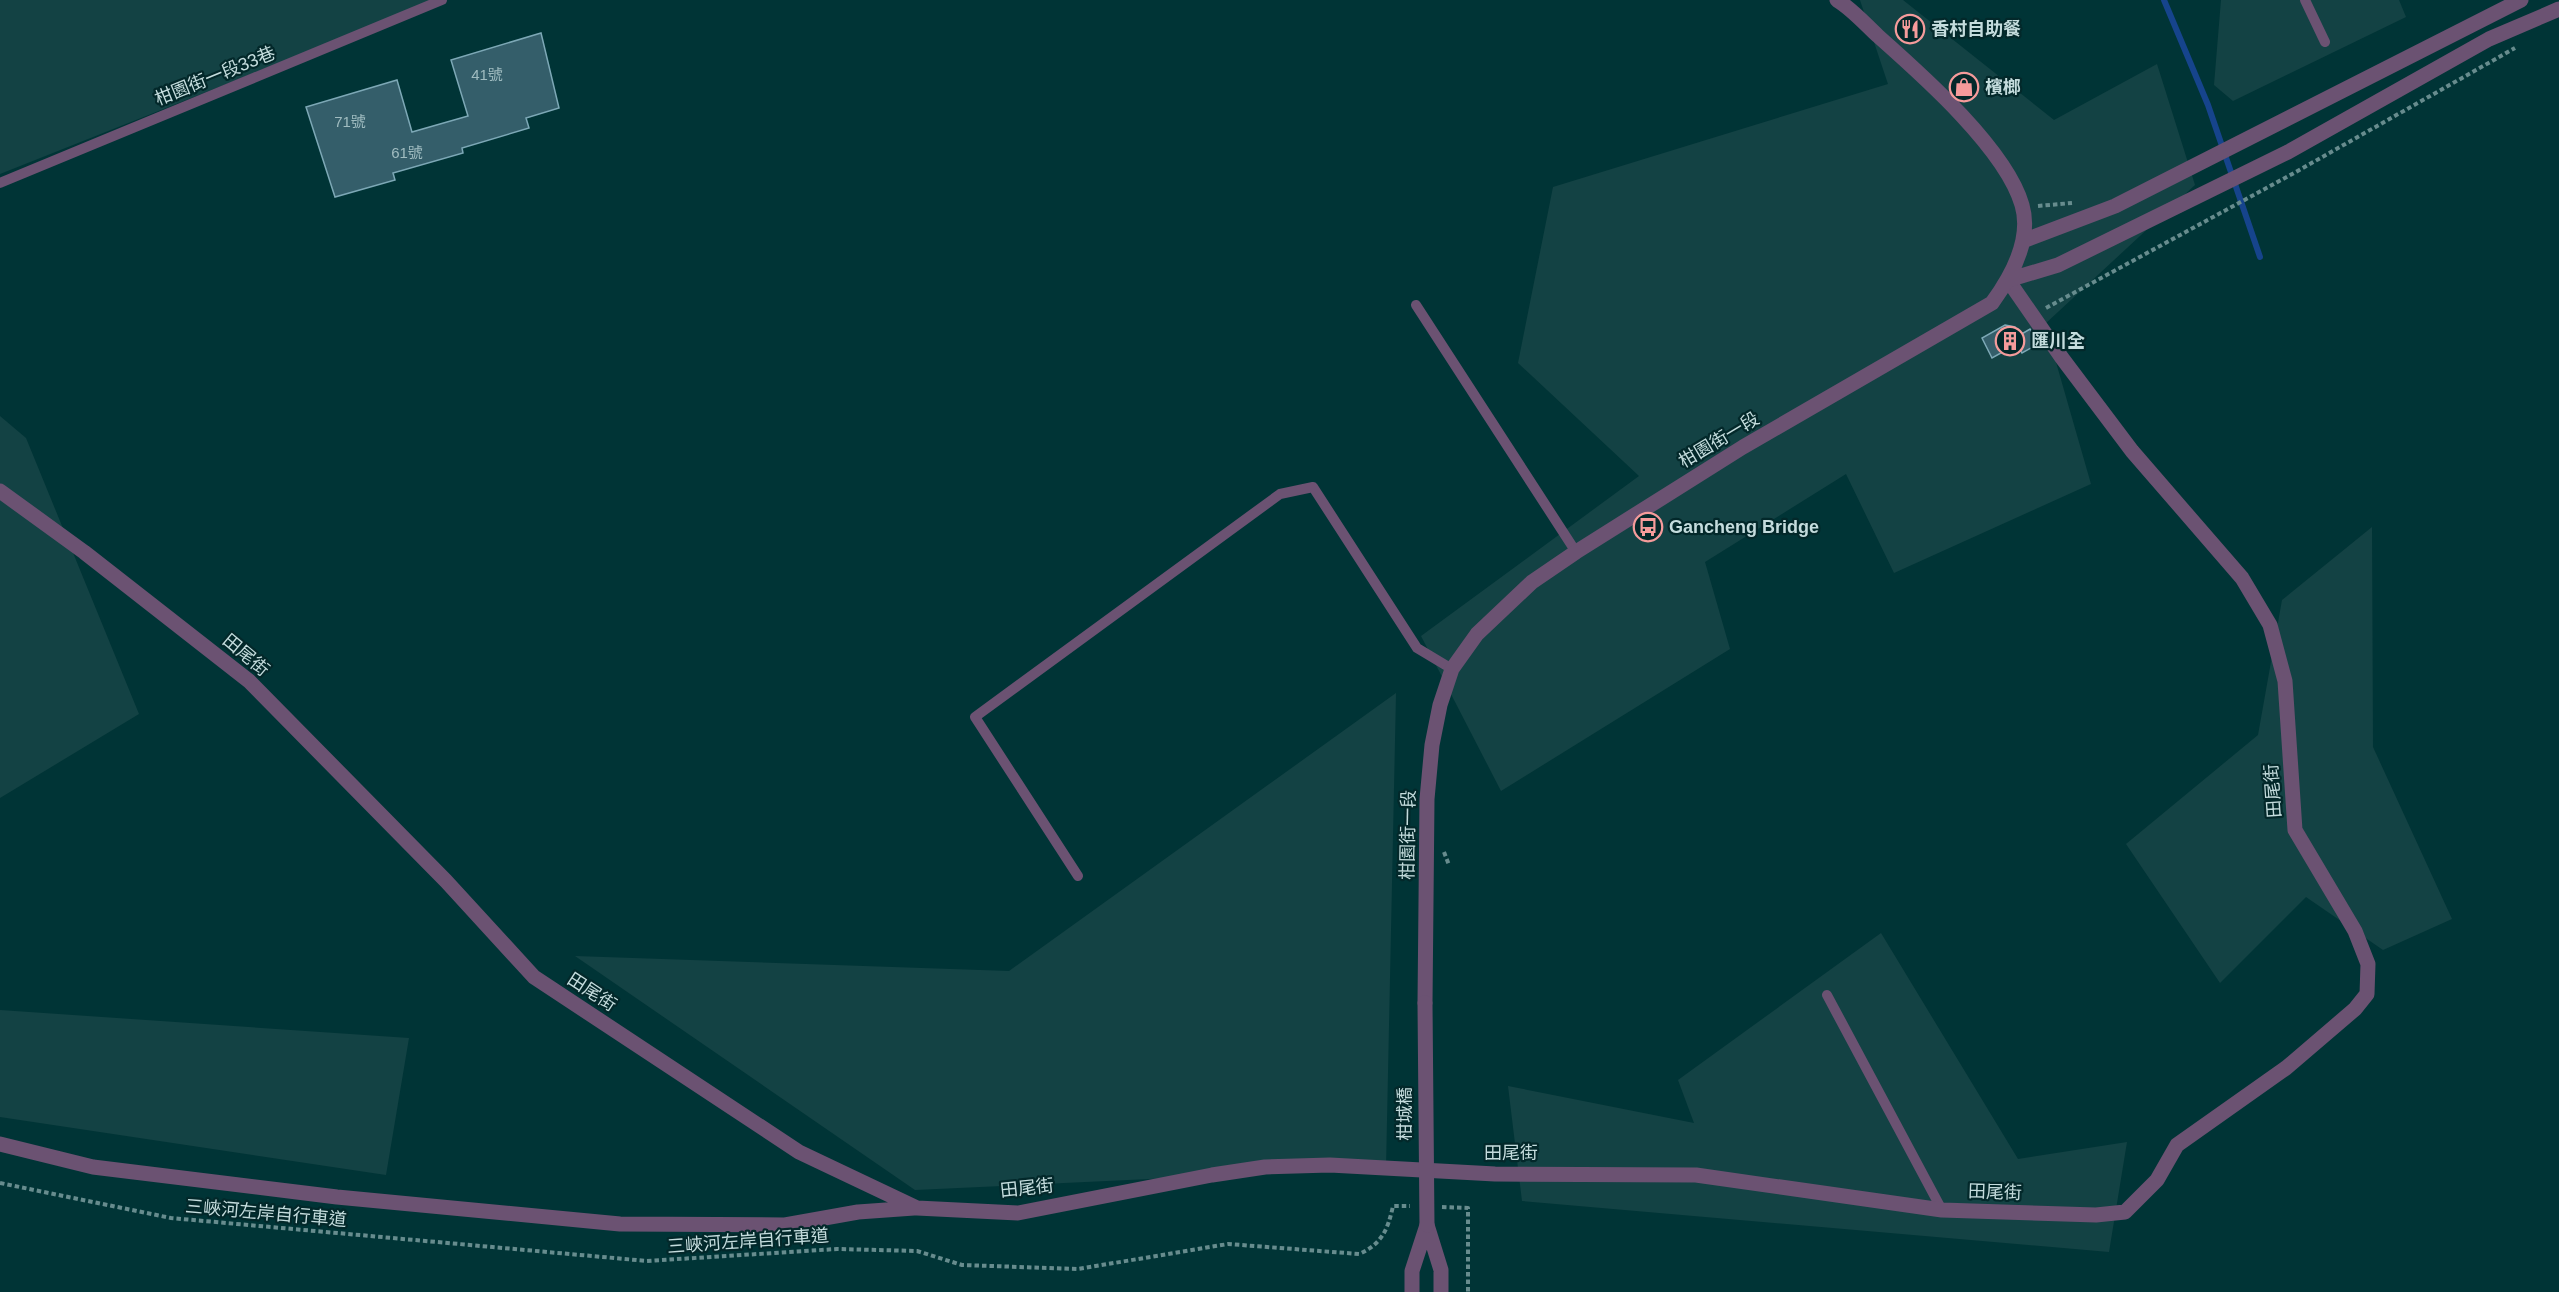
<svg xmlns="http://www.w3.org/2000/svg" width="2559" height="1292" viewBox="0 0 2559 1292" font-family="Arial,'Noto Sans TC',sans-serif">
<rect width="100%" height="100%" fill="#003436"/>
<path fill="#134244" d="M0 0H438L0 174Z
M1860 0H1903L2054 120 2157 64 2195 185 2045 324 2091 484 1894 573 1846 474 1705 562 1730 649 1501 791 1421 636 1639 476 1518 363 1553 187 1888 84Z
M2221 0H2399L2406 17 2233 101 2214 85Z
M0 416 26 438 139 714 0 798Z
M2372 527 2373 747 2452 919 2383 950 2306 897 2220 983 2126 844 2258 735 2282 600Z
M1396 693 1386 1168 915 1190 575 956 1009 971Z
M1881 933 2018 1159 2127 1142 2109 1252 1522 1201 1508 1086 1694 1123 1678 1080Z
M0 1010 409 1038 386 1175 0 1117Z"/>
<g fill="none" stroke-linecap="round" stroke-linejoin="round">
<path stroke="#16448c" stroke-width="6" d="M2164 0 2208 105 2260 257"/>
</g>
<path fill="#345e6a" stroke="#7da8b6" stroke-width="1.5" d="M541 33 559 108 526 118 529 128 462 148 463 153 393 173 395 180 335 197 306 107 397 80 412 132 468 116 451 60Z
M2005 325 2015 327 2020 335 2030 329 2038 344 2022 353 2017 344 1992 358 1982 338Z"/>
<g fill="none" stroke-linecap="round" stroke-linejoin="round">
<path stroke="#678c8e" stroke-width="4" stroke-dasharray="4.5 3" stroke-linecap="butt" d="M2038 206 2072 203
M2046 308 2294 173 2515 48
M1444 852 1449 865
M0 1183 171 1218 647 1261 837 1249 917 1251 962 1265 1078 1269 1228 1244 1359 1254C1382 1244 1388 1229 1393 1206H1410
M1442 1207 1468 1208V1292"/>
<path stroke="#6b5272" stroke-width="10" d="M2305 0 2325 42
M0 183 442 0
M1416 305 1576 552
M1078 876 975 717 1280 494 1313 487 1417 648 1452 669
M1827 995 1942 1210"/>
<path stroke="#6b5272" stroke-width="15" d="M0 491 84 552 249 681 446 881 534 977 799 1152 917 1208 1018 1213 1212 1175 1265 1167 1330 1165 1495 1174 1696 1175 1942 1210 2096 1215 2125 1212 2157 1180 2177 1145 2286 1068 2355 1009 2367 994 2368 964 2355 931 2295 830 2285 681 2270 625 2242 578 2132 451 2062 358 2008 280
M0 1144 93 1167 337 1197 620 1224 785 1225 858 1212 914 1208"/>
<path stroke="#6b5272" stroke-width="15" d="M2023 241 2115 206 2521 0
M2008 280 2058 265 2288 152 2489 39 2559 9
M1425 1003 1427 799 1432 745 1440 705 1452 669 1477 634 1532 582 1576 552 1743 447 1992 303C2011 277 2032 239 2022 205 2006 149 1922 75 1878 36 1865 24 1852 9 1837 0
M1427 1225 1441 1270V1292
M1412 1292V1271L1427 1225"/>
<path stroke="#6b5272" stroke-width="15" d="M1425 1003 1427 1225"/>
</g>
<defs>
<g id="restaurant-ring" transform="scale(1.5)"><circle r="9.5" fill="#03282a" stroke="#f59b9b" stroke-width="1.5"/><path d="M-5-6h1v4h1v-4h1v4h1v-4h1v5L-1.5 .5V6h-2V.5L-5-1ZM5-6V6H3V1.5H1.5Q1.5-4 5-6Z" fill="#f59b9b"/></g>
<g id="shop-ring" transform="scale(1.5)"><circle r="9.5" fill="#03282a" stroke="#f59b9b" stroke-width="1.5"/><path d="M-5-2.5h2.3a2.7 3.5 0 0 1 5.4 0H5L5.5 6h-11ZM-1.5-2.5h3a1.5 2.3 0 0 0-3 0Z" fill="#f59b9b"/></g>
<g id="building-ring" transform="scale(1.5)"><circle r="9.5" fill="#03282a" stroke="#f59b9b" stroke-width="1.5"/><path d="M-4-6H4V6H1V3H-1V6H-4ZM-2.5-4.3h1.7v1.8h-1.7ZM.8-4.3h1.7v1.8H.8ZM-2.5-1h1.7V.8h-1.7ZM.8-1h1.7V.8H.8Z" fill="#f59b9b"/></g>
<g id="bus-ring" transform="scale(1.5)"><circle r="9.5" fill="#03282a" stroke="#f59b9b" stroke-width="1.5"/><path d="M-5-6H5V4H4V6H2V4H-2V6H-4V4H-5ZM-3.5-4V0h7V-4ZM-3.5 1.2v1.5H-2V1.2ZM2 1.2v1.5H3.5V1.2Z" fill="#f59b9b"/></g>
</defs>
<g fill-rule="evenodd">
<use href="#restaurant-ring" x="1910" y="29"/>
<use href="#shop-ring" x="1964" y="87"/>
<use href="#building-ring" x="2010" y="341"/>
<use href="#bus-ring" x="1648" y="527"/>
</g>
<g text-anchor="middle" stroke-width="4.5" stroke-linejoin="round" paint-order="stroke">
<g font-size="15" fill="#a0bcc0">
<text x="487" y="80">41號</text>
<text x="350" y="127">71號</text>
<text x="407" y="158">61號</text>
</g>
<g font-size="18" font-weight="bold" fill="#c4dcdd" stroke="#03282a" text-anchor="start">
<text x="1931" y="35">香村自助餐</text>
<text x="1985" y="93">檳榔</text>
<text x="2031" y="347">匯川全</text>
<text x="1669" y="533">Gancheng Bridge</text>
</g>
<g font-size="18" fill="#c4dcdd" stroke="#03282a">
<text transform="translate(215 76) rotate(-22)" y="6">柑園街一段33巷</text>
<text transform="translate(1719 440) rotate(-31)" y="6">柑園街一段</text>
<text transform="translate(246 655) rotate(40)" y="6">田尾街</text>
<text transform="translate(2273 791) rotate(-94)" y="6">田尾街</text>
<text transform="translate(1408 835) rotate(-89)" y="6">柑園街一段</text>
<text transform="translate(592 992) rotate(33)" y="6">田尾街</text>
<text transform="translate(1405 1114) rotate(-90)" y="6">柑城橋</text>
<text x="1511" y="1159">田尾街</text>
<text transform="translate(1027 1188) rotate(-6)" y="6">田尾街</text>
<text transform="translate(1995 1192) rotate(2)" y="6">田尾街</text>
<text transform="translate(266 1213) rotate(5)" y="6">三峽河左岸自行車道</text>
<text transform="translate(748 1241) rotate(-4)" y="6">三峽河左岸自行車道</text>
</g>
</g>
</svg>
